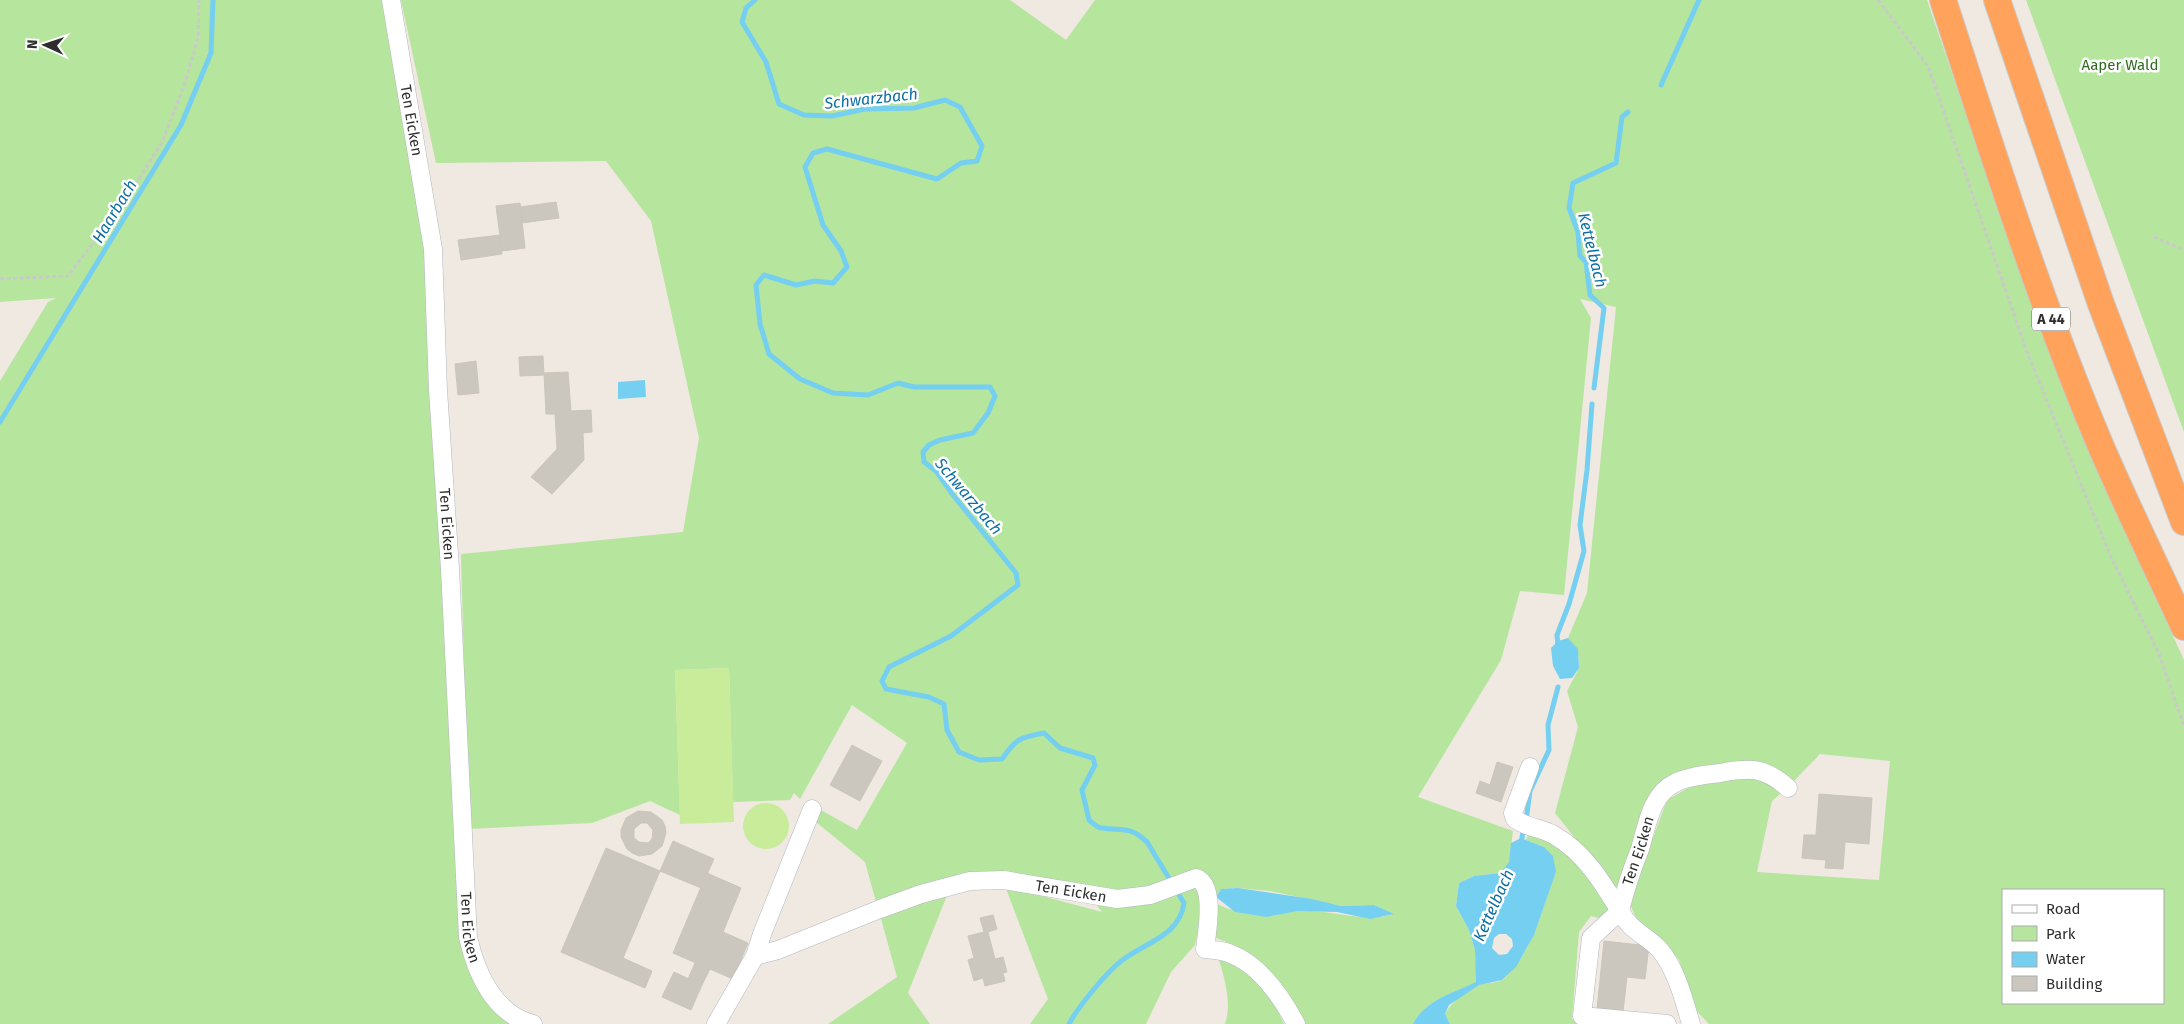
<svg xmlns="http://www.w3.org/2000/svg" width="2184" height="1024" viewBox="0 0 2184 1024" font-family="'Fira Sans',sans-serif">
<rect width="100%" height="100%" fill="#efe9e1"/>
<path fill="#b6e59e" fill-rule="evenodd" d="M0 0H384L430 288 461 942 473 980 501 1016 510 1024H0V381L48 302 56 298 0 302Z
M401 0H1010L1066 40 1095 0H1927L2032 307 2091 458 2184 660V1024H1709L1694 1008 1679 960 1665 943 1638 922 1629 902 1667 800 1695 784 1745 773 1773 782 1781 793 1772 801 1757 872 1879 880 1890 761 1820 754 1793 782 1770 769 1748 763 1682 776 1663 787 1648 807 1618 899 1586 852 1555 813 1578 727 1567 691 1579 668 1578 650 1568 638 1587 593 1616 307 1580 299 1591 318 1564 595 1520 591 1501 660 1418 797 1513 831 1509 862 1500 873 1474 876 1459 883 1456 906 1469 930 1475 950 1477 982C1453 993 1425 1000 1413 1024H1301L1279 986 1234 945 1214 937 1217 904C1232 911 1247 915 1265 916 1276 917 1287 911 1299 911 1329 909 1366 924 1393 914L1374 905 1341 906 1270 891 1238 888 1221 889 1216 897 1214 893 1203 907 1195 945 1171 972 1146 1024H1030L1048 999 1005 886 1102 912 1095 903 1103 891 1034 877 1001 875 946 879 876 902 865 862 811 818 817 808 857 830 907 743 852 705 800 799 794 793 790 800 733 802 729 668 675 670 680 815 650 801 592 823 468 829 461 554 683 532 699 438 651 221 606 161 436 163ZM2003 890H2163V1003H2003Z
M2026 0H2184V432Z
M1530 831 1569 850 1613 908 1606 920 1591 916 1579 932 1572 1019 1623 1024H1450L1445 1014C1451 1002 1467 990 1479 985 1487 982 1498 984 1505 978 1534 950 1542 908 1556 872L1544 847 1526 840Z
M948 893 908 993 930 1024H828L897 977 880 915Z
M1219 960 1235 963 1269 991 1284 1024H1225C1232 1004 1225 980 1219 960Z"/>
<path fill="#c9ec9a" d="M729 668 734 822 680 824 675 670Z
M743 826a23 23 0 1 1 46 0a23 23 0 1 1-46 0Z"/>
<path fill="#75cff0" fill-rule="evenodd" d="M645 380 646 397 618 399V382Z
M1568 638 1578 649 1579 668 1572 678 1560 679 1553 666 1551 648 1558 641Z
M1521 838 1544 847 1553 856 1556 872 1534 935 1516 967 1502 980 1479 985 1449 1005 1445 1014 1450 1024H1413C1425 1000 1453 993 1476 982L1475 950 1469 930 1456 906 1459 883 1474 876 1500 873 1509 862 1511 843ZM1499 934H1506L1512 939 1513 946 1507 954 1499 955 1492 948 1494 938Z
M1238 888 1312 899 1341 906 1374 905 1394 914 1370 919 1337 912 1298 911 1266 917 1235 912 1216 897 1221 889Z"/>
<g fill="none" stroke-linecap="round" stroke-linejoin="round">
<path stroke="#75cff0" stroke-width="5" d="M755 0 746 8 742 22 766 62 779 104 804 115 832 116 865 109 914 108 945 100 960 107 982 146 977 161 961 163 937 179 827 149 813 153 805 167 823 225 841 251 847 267 833 283 815 281 796 285 764 275 756 285 760 324 769 354 800 379 833 393 868 395 898 383 914 387H990L995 396 988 413 973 433 940 440 929 445 923 452 924 462 936 471 953 495 1016 573 1018 585 951 636 889 667 882 681 886 689 929 697 944 704 947 730 959 752 979 760 1002 759C1016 739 1020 737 1044 733L1060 748 1093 758 1095 765 1082 790 1089 820C1093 823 1097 828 1102 828 1121 831 1131 826 1147 842L1184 903C1180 935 1147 942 1124 959 1108 970 1078 1007 1069 1024
M1661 85 1699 0
M1594 388 1604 308 1590 295 1586 262 1580 256 1578 232 1569 208 1573 183 1616 163 1622 117 1628 112
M0 422 181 125 211 53 213 0
M1558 646 1557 635 1569 604 1584 551 1580 525 1587 470 1592 404
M1526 821 1530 791 1549 750 1548 725 1558 687
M1521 845 1523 831"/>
</g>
<path fill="#cbc7bf" stroke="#cbc5ba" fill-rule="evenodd" d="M556 202 559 218 522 223 520 207Z
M520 203 525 248 502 251 496 206Z
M500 235 502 254 461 260 458 240Z
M543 356 544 375 520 376 519 357Z
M476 361 479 393 458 395 455 364Z
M568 372 571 411 591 410 592 432 583 433 584 460 552 494 531 477 557 449 555 414H546L544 373Z
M852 745 882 761 860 801 830 785Z
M1497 762 1513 767 1501 802 1476 793 1480 781 1490 785Z
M1819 794 1872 798 1869 844 1845 842 1843 869 1825 868 1826 860 1802 858 1804 835H1816Z
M638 811 651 812 662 820 665 826 666 833 662 846 652 854 639 856 632 853 627 849 621 837V830L626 818ZM641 823H647L653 830 652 839 648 843 639 842 634 838V829Z
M673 841 714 859 701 888 660 871Z
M606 848 660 871 623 958 652 971 645 988 561 952Z
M707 873 741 888 723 932 748 943 733 979 673 953Z
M993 915 997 929 988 932 995 959 1003 957 1007 972 1003 973 1005 981 985 986 983 978 974 981 968 960 974 958 968 936 984 932 980 918Z
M1604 941 1649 946 1645 979 1627 977 1623 1012 1597 1009Z
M695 963 710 969 702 985 688 979Z
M674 972 702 985 691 1010 662 997Z"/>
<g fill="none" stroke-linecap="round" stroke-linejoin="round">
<g stroke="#b4b7c1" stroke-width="19">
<g id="minor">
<path id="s1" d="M391 0 433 249 438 390 450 569 468 937C476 973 494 1014 533 1024"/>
<path d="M1530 767 1513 813 1515 819C1527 828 1542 828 1554 835 1585 853 1602 882 1620 911L1591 938 1582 1016 1667 1024"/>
<path id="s2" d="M755 956 778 950 880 909 921 894 970 881 1004 880 1117 899 1150 895 1196 878C1216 885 1207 932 1205 949 1213 950 1223 950 1231 954 1260 965 1282 998 1296 1024"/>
<path d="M716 1024 755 956 762 934 812 809"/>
<path id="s3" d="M1691 1024C1684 1000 1676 968 1659 949 1645 934 1631 932 1620 911 1625 890 1632 869 1640 849 1647 826 1651 794 1675 783 1688 776 1706 775 1720 773 1749 767 1765 767 1788 788"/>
</g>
</g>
<g stroke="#c9c9c9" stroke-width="28">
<path id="highway" d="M1943 0C1992 151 2040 303 2102 449 2128 509 2157 568 2184 627
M1997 0 2101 304 2184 522"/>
</g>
<path stroke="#c9c9c9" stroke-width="3" stroke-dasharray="4 2.5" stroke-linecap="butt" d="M1878 0 1928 66 2027 352 2110 555 2159 654 2184 726
M2154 237 2184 250
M0 279 68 276 127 198 162 142 184 86 198 38 199 0"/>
<use href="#minor" stroke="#fff" stroke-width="18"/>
<use href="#highway" stroke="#ffa35c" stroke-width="26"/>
</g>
<g text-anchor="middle" stroke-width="5" stroke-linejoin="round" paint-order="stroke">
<rect fill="#fff" stroke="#6d6d6d" stroke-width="1" x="2032" y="307.5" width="38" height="23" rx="4"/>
<g font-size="14" font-weight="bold" fill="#2e2e2e">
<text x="2051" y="324">A 44</text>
</g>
<g font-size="15" fill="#2c6e1b" stroke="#fff">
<text x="2120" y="70">Aaper Wald</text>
</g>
<g font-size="15" fill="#2e2e2e" stroke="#fff">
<text dy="5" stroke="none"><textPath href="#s1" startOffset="122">Ten Eicken</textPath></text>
<text dy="5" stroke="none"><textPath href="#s1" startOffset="528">Ten Eicken</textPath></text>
<text dy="5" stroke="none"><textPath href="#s3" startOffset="200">Ten Eicken</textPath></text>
<text dy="5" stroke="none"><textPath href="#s2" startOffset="330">Ten Eicken</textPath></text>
<text dy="5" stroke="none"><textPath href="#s1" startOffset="932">Ten Eicken</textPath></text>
</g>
<g font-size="16" font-style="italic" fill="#0d6fa3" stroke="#fff">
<text transform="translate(871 98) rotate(-6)" y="6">Schwarzbach</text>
<text transform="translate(114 211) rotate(-59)" y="6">Haarbach</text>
<text transform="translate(1593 250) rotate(76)" y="6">Kettelbach</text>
<text transform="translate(969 496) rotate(50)" y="6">Schwarzbach</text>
<text transform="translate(1493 905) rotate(-66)" y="6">Kettelbach</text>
</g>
</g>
<rect x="2002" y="889" width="162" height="115" fill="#ffffff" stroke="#ababab"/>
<rect x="2012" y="905" width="25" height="8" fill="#ffffff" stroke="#ababab"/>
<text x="2046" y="914" font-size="15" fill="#2e2e2e">Road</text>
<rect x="2012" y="926" width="25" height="15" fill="#b6e59e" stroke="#ababab"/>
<text x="2046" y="939" font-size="15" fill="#2e2e2e">Park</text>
<rect x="2012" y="952" width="25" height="15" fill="#75cff0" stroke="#ababab"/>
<text x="2046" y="964" font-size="15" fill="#2e2e2e">Water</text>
<rect x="2012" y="976" width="25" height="15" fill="#cbc7bf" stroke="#ababab"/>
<text x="2046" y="989" font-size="15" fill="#2e2e2e">Building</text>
<g transform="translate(45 45) rotate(273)" stroke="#ffffff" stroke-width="4" paint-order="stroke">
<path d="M0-4L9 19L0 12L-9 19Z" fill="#2e2e2e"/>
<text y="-8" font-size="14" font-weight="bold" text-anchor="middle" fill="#2e2e2e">N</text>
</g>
</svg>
